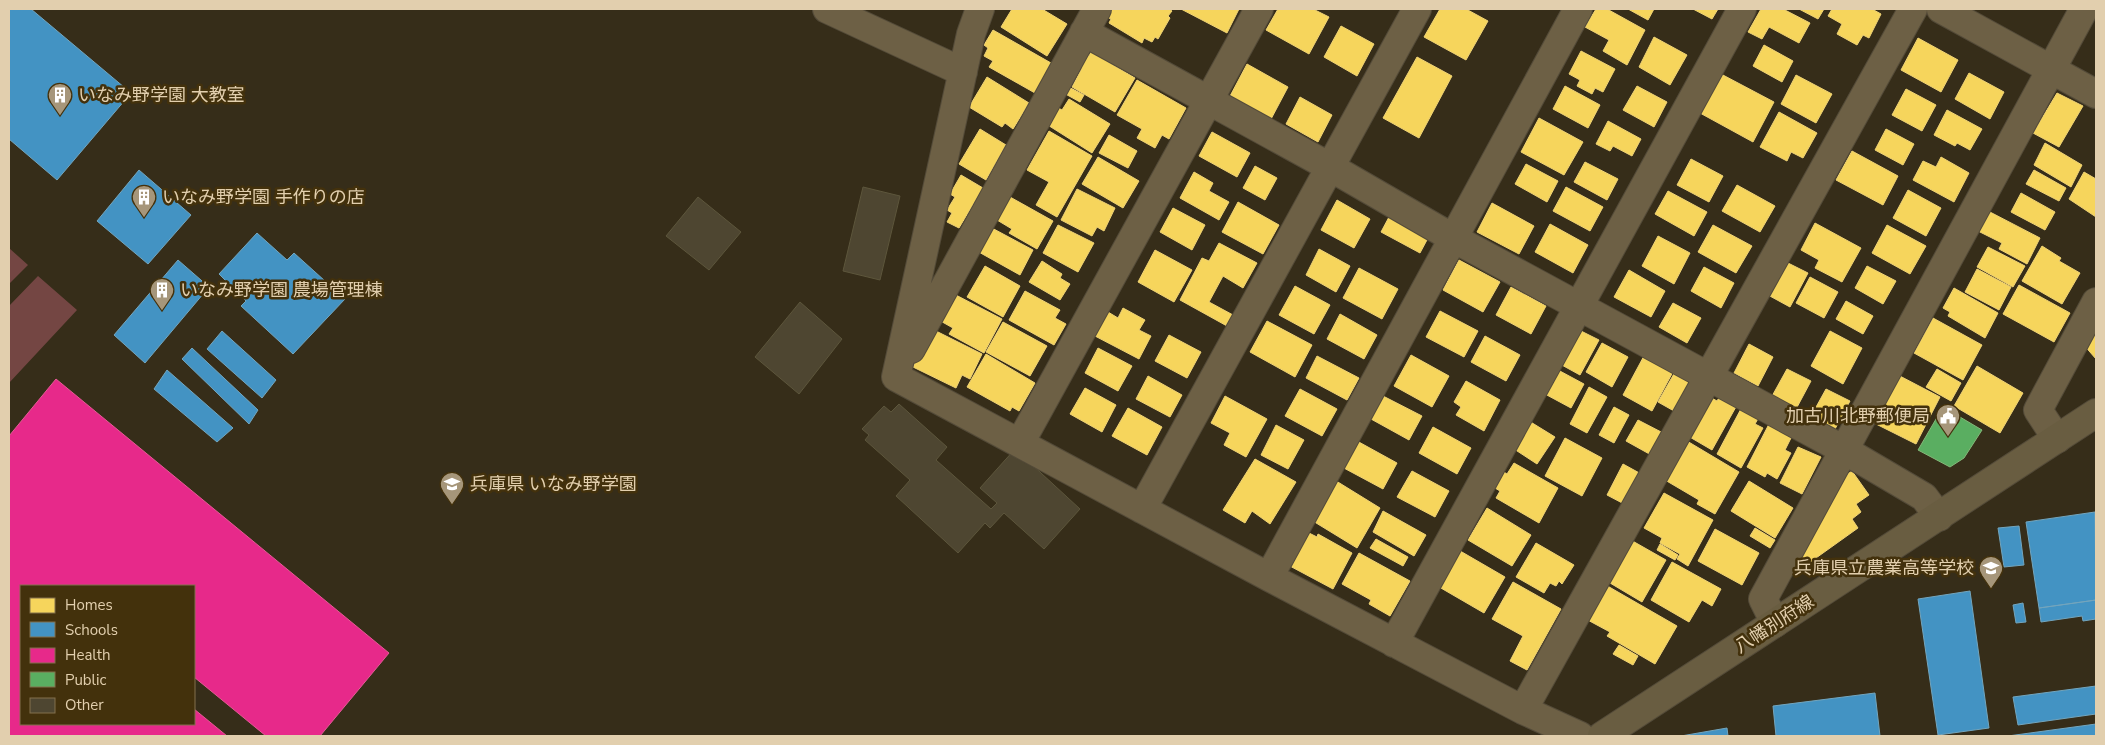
<svg xmlns="http://www.w3.org/2000/svg" width="2105" height="745" viewBox="0 0 2105 745" font-family="'Nunito Sans','Noto Sans JP',sans-serif">
<rect width="100%" height="100%" fill="#362d19"/>
<path fill="#744643" d="M9 248 28 265 9 284Z
M38 276 77 310 9 383V306Z"/>
<path fill="#f6d55c" stroke="#f0d375" d="M1012 9H1042L1067 24 1047 56 1001 27Z
M1112 9H1169L1172 11 1168 16 1170 18 1158 39 1155 37 1152 42 1144 38 1142 43 1109 23 1111 19 1107 17Z
M1181 9H1239L1227 33Z
M1278 9H1313L1329 17 1309 54 1266 30Z
M1440 9H1466L1488 21 1466 60 1424 37Z
M1596 9H1607L1645 30 1627 65 1603 51 1609 40 1585 27Z
M1628 9H1654L1648 20Z
M1693 9H1718L1712 19Z
M1761 9H1783L1810 23 1799 43 1769 27 1762 39 1748 32Z
M1799 9H1824L1818 19Z
M1832 9H1872L1881 14 1869 38 1863 35 1857 45 1837 34 1842 24 1828 16Z
M1341 26 1374 44 1357 76 1324 57Z
M993 30 1051 63 1035 93 989 67 993 61 984 56 988 48 984 45Z
M1654 37 1687 55 1670 85 1639 67Z
M1918 38 1958 60 1941 92 1901 70Z
M1764 45 1793 61 1782 82 1753 66Z
M1093 47 1111 58 1108 62 1135 78 1115 112 1072 87 1082 68 1075 64 1082 52 1089 56Z
M1581 51 1615 69 1603 92 1595 88 1592 94 1577 86 1580 80 1569 74Z
M1417 57 1452 76 1419 138 1383 118Z
M1247 64 1288 87 1270 121 1229 98Z
M1969 73 2004 92 1990 119 1955 99Z
M1721 74 1774 102 1753 142 1700 113Z
M1796 75 1832 94 1816 123 1781 104Z
M987 77 1029 103 1013 129 1005 123 1002 127 969 107Z
M1137 80 1186 108 1169 139 1162 135 1155 148 1137 138 1142 129 1117 115Z
M1063 84 1084 95 1080 102 1060 91Z
M1565 86 1600 105 1588 128 1553 109Z
M1637 86 1667 102 1654 127 1623 110Z
M1906 89 1936 105 1922 131 1892 115Z
M2057 93 2083 106 2059 147 2033 133Z
M1300 97 1332 115 1318 142 1286 124Z
M1069 99 1110 124 1092 153 1043 122 1053 105 1062 110Z
M1947 110 1982 129 1970 150 1957 143 1955 146 1934 135Z
M1779 112 1817 133 1803 158 1791 152 1787 161 1760 147Z
M1539 118 1583 142 1564 175 1521 152Z
M1608 121 1641 139 1632 156 1613 146 1610 151 1596 144Z
M980 129 1006 145 986 180 959 164Z
M1886 129 1914 144 1903 165 1875 150Z
M1049 131 1092 156 1057 217 1036 205 1049 182 1027 170Z
M1212 132 1250 153 1237 177 1199 156Z
M1109 135 1137 151 1128 168 1099 153Z
M2045 143 2082 165 2071 187 2034 165Z
M1852 151 1898 176 1883 205 1836 180Z
M1098 157 1139 181 1123 208 1082 184Z
M1941 157 1969 173 1954 202 1913 180 1923 161 1936 167Z
M1691 159 1723 176 1709 202 1677 185Z
M1585 162 1618 179 1607 200 1574 182Z
M1526 164 1558 181 1547 202 1515 184Z
M1255 166 1277 178 1265 200 1243 188Z
M2034 170 2066 188 2059 201 2026 184Z
M1194 172 1213 183 1209 191 1229 202 1219 220 1180 198Z
M2084 172 2096 179V217L2069 199Z
M961 175 983 188 959 228 947 222 952 213 947 210 955 197 950 194Z
M1737 185 1775 206 1760 232 1722 211Z
M1566 187 1603 207 1590 231 1553 211Z
M1077 189 1115 208 1104 231 1097 227 1092 236 1061 220Z
M1908 190 1941 208 1926 236 1893 218Z
M1668 191 1707 212 1694 236 1655 214Z
M2021 193 2055 212 2045 230 2011 212Z
M1010 197 1053 221 1037 249 1009 233 1012 229 997 220Z
M1337 200 1370 219 1354 248 1321 230Z
M1238 202 1279 225 1263 254 1222 232Z
M1492 203 1534 226 1519 254 1477 232Z
M1173 208 1205 225 1192 250 1160 232Z
M1988 211 2040 238 2027 264 1999 249 2002 243 1978 231Z
M1389 217 1428 238 1420 253 1381 232Z
M1815 223 1861 248 1842 282 1815 268 1819 260 1801 250Z
M1550 224 1588 245 1573 273 1535 252Z
M1058 225 1094 243 1078 272 1043 253Z
M1713 225 1752 246 1736 273 1698 252Z
M1887 225 1926 246 1910 274 1872 253Z
M990 227 1033 250 1020 275 977 251Z
M1658 236 1690 253 1674 284 1642 266Z
M1219 243 1257 263 1243 288 1223 276 1209 302 1233 315 1227 326 1180 300 1202 258 1209 261Z
M2042 246 2061 258 2059 261 2080 273 2062 304 2022 281Z
M1988 247 2025 266 2013 287 1977 267Z
M1319 249 1350 266 1336 292 1306 275Z
M1155 250 1192 270 1174 302 1138 282Z
M1459 260 1500 282 1483 312 1443 290Z
M1042 261 1062 274 1060 278 1070 284 1060 300 1029 282Z
M1786 262 1808 273 1790 307 1768 295Z
M985 266 1020 286 1003 317 967 297Z
M1867 266 1896 281 1883 304 1855 288Z
M1704 267 1734 283 1721 308 1691 291Z
M1359 268 1398 289 1382 319 1343 298Z
M1977 269 2011 287 1999 310 1965 292Z
M1629 270 1665 291 1651 317 1614 297Z
M1810 277 1838 292 1824 318 1796 303Z
M2019 285 2070 313 2054 342 2003 314Z
M1295 286 1330 305 1314 334 1279 315Z
M1511 287 1546 306 1531 334 1496 315Z
M1954 288 1998 313 1985 338 1948 316 1950 312 1943 308Z
M1025 291 1060 310 1055 318 1066 324 1054 345 1009 320Z
M952 293 1002 319 984 353 949 334 953 328 937 319Z
M1846 301 1873 316 1863 334 1836 319Z
M1673 303 1701 318 1687 343 1659 327Z
M1123 308 1145 320 1139 330 1151 336 1139 359 1095 336 1108 312 1118 318Z
M1440 311 1478 331 1464 357 1426 337Z
M1340 314 1377 335 1364 359 1327 339Z
M1933 318 1982 345 1963 380 1914 353Z
M1267 321 1312 345 1295 377 1250 352Z
M2096 321V359L2083 344Z
M1003 322 1047 346 1030 376 986 352Z
M932 329 982 354 970 379 962 375 956 388 913 367Z
M1579 330 1599 340 1580 375 1560 364Z
M1830 331 1862 348 1843 384 1811 366Z
M1169 335 1201 352 1187 378 1155 361Z
M1485 336 1520 355 1506 381 1471 362Z
M1602 343 1628 357 1612 387 1586 372Z
M1749 344 1773 357 1758 386 1734 373Z
M1098 348 1132 366 1118 391 1085 373Z
M986 354 1035 383 1019 411 1012 407 1010 411 967 387Z
M1645 354 1674 370 1652 411 1623 395Z
M1411 355 1449 376 1432 407 1394 386Z
M1317 356 1359 378 1347 400 1306 378Z
M1977 366 2023 393 2000 433 1954 406Z
M1787 369 1811 381 1795 411 1771 398Z
M1937 369 1961 383 1951 401 1926 387Z
M1558 370 1584 384 1571 408 1545 394Z
M1675 372 1690 381 1674 411 1658 402Z
M1896 374 1940 397 1916 444 1872 422Z
M1148 376 1182 395 1170 417 1136 399Z
M1466 381 1500 400 1484 431 1456 415 1461 407 1454 402Z
M1589 387 1607 397 1587 433 1570 424Z
M1085 388 1116 405 1102 432 1070 414Z
M1300 389 1337 409 1322 436 1285 416Z
M1826 389 1850 401 1834 431 1810 418Z
M1225 396 1267 419 1246 457 1224 445 1230 433 1211 423Z
M1383 396 1422 416 1409 440 1371 419Z
M1720 396 1737 405 1712 450 1688 436 1710 397 1717 401Z
M1743 405 1760 415 1755 424 1763 428 1741 468 1717 454Z
M1614 407 1629 415 1614 443 1599 435Z
M1128 408 1162 427 1147 455 1112 436Z
M1638 420 1665 434 1653 456 1626 441Z
M1529 421 1555 437 1537 464 1511 447Z
M1769 424 1792 436 1785 450 1791 453 1777 479 1767 473 1765 477 1747 467Z
M1276 425 1304 440 1288 469 1261 455Z
M1433 427 1471 448 1457 474 1419 453Z
M1565 438 1602 458 1582 496 1545 476Z
M1357 441 1397 463 1383 489 1342 467Z
M1687 441 1739 472 1715 514 1697 504 1699 500 1665 480Z
M1798 447 1821 457 1802 494 1780 483Z
M1255 459 1296 482 1270 524 1252 511 1245 523 1223 510Z
M1514 463 1558 488 1539 523 1496 498 1500 491 1490 485 1499 469 1507 474Z
M1623 464 1643 475 1626 505 1607 495Z
M1412 471 1449 491 1435 517 1397 497Z
M1852 471 1869 495 1856 504 1861 512 1852 519 1858 528 1802 568 1792 554 1806 526 1828 511 1819 499 1833 484Z
M1333 479 1380 508 1357 548 1308 518Z
M1749 481 1793 508 1775 538 1731 511Z
M1664 493 1713 520 1688 566 1677 559 1680 554 1660 543 1662 538 1644 528Z
M1487 508 1531 535 1512 566 1468 540Z
M1383 511 1426 535 1414 556 1373 532Z
M1755 528 1775 540 1770 548 1750 536Z
M1715 529 1759 553 1742 585 1698 561Z
M1307 532 1317 537 1318 534 1352 553 1333 589 1288 565Z
M1376 539 1408 557 1403 566 1370 548Z
M1629 539 1666 560 1642 602 1605 580Z
M1536 543 1574 565 1562 584 1559 581 1556 586 1550 583 1544 593 1516 577Z
M1660 544 1678 555 1675 560 1657 550Z
M1455 548 1505 577 1484 613 1434 584Z
M1359 553 1410 581 1390 616 1369 604 1371 600 1342 584Z
M1672 562 1721 589 1712 606 1702 600 1689 622 1651 600Z
M1513 582 1561 609 1527 670 1510 661 1523 636 1492 619Z
M1604 584 1677 626 1655 664 1607 636 1610 632 1584 618Z
M1619 645 1638 656 1633 665 1613 654Z"/>
<path fill="#4393c3" stroke="#73a5bd" d="M9 9H31L131 93 57 180 9 139Z
M139 170 191 215 148 264 97 221Z
M257 233 287 260 294 253 345 299 293 354 241 306 246 301 219 274Z
M178 260 209 287 145 363 114 335Z
M222 331 276 380 262 398 207 349Z
M192 348 258 410 249 424 182 359Z
M167 370 233 428 217 442 154 389Z
M2095 512 2096 600 2039 608 2026 522Z
M2019 526 2024 565 2004 567 1998 528Z
M1970 591 1989 728 1938 735 1918 599Z
M2096 600V619L2083 621 2082 616 2041 622 2039 608Z
M2023 603 2026 622 2016 623 2013 605Z
M2096 686V714L2018 725 2013 697Z
M1875 693 1880 736H1776L1773 706Z
M2096 724V736H2008Z
M1727 728 1728 736H1681Z"/>
<path fill="#e7298a" stroke="#e65b95" d="M56 379 389 653 320 736H266L194 677V586H21V724H194V709L227 736H9V436Z"/>
<path fill="#5aae61" stroke="#83b878" d="M1943 407 1982 430 1964 458 1950 467 1918 450Z"/>
<path fill="#4e4631" stroke="#5d563c" d="M863 187 900 196 880 280 843 271Z
M698 197 741 232 709 270 666 236Z
M800 302 842 339 799 394 755 357Z
M899 404 947 447 936 460 991 509 997 503 980 488 1015 449 1080 509 1044 549 1004 513 990 528 985 523 958 553 896 496 910 480 865 440 869 435 862 429 884 406 891 412Z"/>
<g fill="none" stroke-linecap="round" stroke-linejoin="round">
<g stroke="#544b39" stroke-width="30">
<path id="street" d="M827 9 963 72
M980 9 971 34 896 377 1269 577 1523 710 1580 736
M1941 9 2096 94
M1084 32 1330 167 1453 238 1844 450 1924 497 1939 517
M911 349 1097 9
M2057 439 2038 410 2096 302
M1020 443 1259 9
M1142 509 1417 9
M1269 577 1578 9
M1775 623 1763 599 2084 9
M1394 643 1742 9
M1523 710 1913 9"/>
</g>
<g stroke="#544b39" stroke-width="30">
<path id="secondary" d="M1602 736 2096 413"/>
</g>
<use href="#street" stroke="#6d6045" stroke-width="28"/>
<use href="#secondary" stroke="#695d41" stroke-width="28"/>
</g>
<defs>
<g id="building-pin" transform="scale(1.25)"><path d="M0 17L-7.5 6A9.5 9.5 0 1 1 7.5 6Z" fill="#a6967a" stroke="#43310c"/><path d="M-4-6H4V6H1V3H-1V6H-4ZM-2.5-4.3h1.7v1.8h-1.7ZM.8-4.3h1.7v1.8H.8ZM-2.5-1h1.7V.8h-1.7ZM.8-1h1.7V.8H.8Z" fill="#fff"/></g>
<g id="civic-pin" transform="scale(1.25)"><path d="M0 17L-7.5 6A9.5 9.5 0 1 1 7.5 6Z" fill="#a6967a" stroke="#43310c"/><path d="M-.6-6.5H3V-4.5H.6V-3L4-1V1h2V6H-6V1h2V-1L-.6-3ZM-1.2 2.5V6h2.4V2.5Z" fill="#fff"/></g>
<g id="school-pin" transform="scale(1.25)"><path d="M0 17L-7.5 6A9.5 9.5 0 1 1 7.5 6Z" fill="#a6967a" stroke="#43310c"/><path d="M0-5L7-2L0 1L-7-2ZM-4 1L0 2.5L4 1V4Q0 6-4 4Z" fill="#fff"/></g>
</defs>
<g fill-rule="evenodd">
<use href="#building-pin" x="60" y="95"/>
<use href="#building-pin" x="144" y="197"/>
<use href="#building-pin" x="162" y="290"/>
<use href="#civic-pin" x="1948" y="416"/>
<use href="#school-pin" x="452" y="484"/>
<use href="#school-pin" x="1991" y="568"/>
</g>
<g text-anchor="middle" stroke-width="5" stroke-linejoin="round" paint-order="stroke">
<g font-size="18" fill="#e2cfae" stroke="#43310c" text-anchor="start">
<text x="78" y="101">いなみ野学園 大教室</text>
<text x="162" y="203">いなみ野学園 手作りの店</text>
<text x="180" y="296">いなみ野学園 農場管理棟</text>
<text x="1930" y="422" text-anchor="end">加古川北野郵便局</text>
<text x="470" y="490">兵庫県 いなみ野学園</text>
<text x="1974" y="574" text-anchor="end">兵庫県立農業高等学校</text>
</g>
<g font-size="18" fill="#e2cfae" stroke="#43310c">
<text transform="translate(1774 624) rotate(-33)" y="6">八幡別府線</text>
</g>
</g>
<rect width="2105" height="745" fill="none" stroke="#e2cfae" stroke-width="20"/>
<rect x="20" y="585" width="175" height="140" fill="#43310c" stroke="#83704d"/>
<rect x="30" y="598" width="25" height="15" fill="#f6d55c" stroke="#83704d"/>
<text x="65" y="610" font-size="15" fill="#e2cfae">Homes</text>
<rect x="30" y="622" width="25" height="15" fill="#4393c3" stroke="#83704d"/>
<text x="65" y="635" font-size="15" fill="#e2cfae">Schools</text>
<rect x="30" y="648" width="25" height="15" fill="#e7298a" stroke="#83704d"/>
<text x="65" y="660" font-size="15" fill="#e2cfae">Health</text>
<rect x="30" y="672" width="25" height="15" fill="#5aae61" stroke="#83704d"/>
<text x="65" y="685" font-size="15" fill="#e2cfae">Public</text>
<rect x="30" y="698" width="25" height="15" fill="#4e4631" stroke="#83704d"/>
<text x="65" y="710" font-size="15" fill="#e2cfae">Other</text>
</svg>
